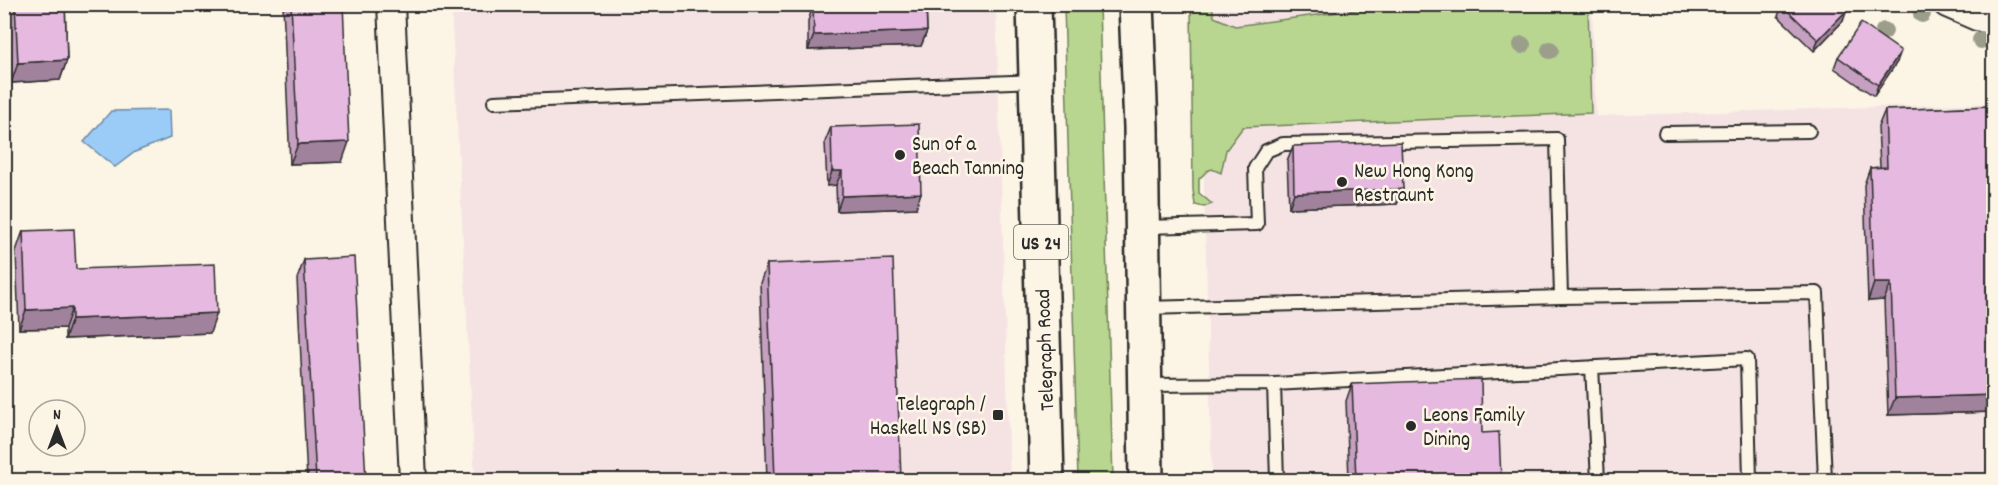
<svg xmlns="http://www.w3.org/2000/svg" width="1998" height="485" viewBox="0 0 1998 485" font-family="Dekko,sans-serif">
<rect width="100%" height="100%" fill="#fcf5e5"/>
<filter id="ink" filterUnits="userSpaceOnUse"><feTurbulence type="fractalNoise" baseFrequency=".0167" numOctaves="2"/><feDisplacementMap in="SourceGraphic" scale="12" xChannelSelector="R" yChannelSelector="G"/><feConvolveMatrix kernelMatrix="1 2 1 2 8 2 1 2 1" color-interpolation-filters="sRGB"/></filter>
<g filter="url(#ink)">
<path fill="#f5e3e4" d="M451 5H996L1010 480H475Z
M1199 5H1592L1596 116 1993 103V480H1212Z"/>
<path fill="#b8d68f" stroke="#72805d" stroke-width="1.5" d="M1476 4 1588 5 1591 113 1243 127 1226 150 1221 173 1212 169 1207 171 1199 179V193L1212 204 1204 207 1195 205 1193 190 1191 5H1212L1214 17 1235 26 1376 7Z
M1064 5H1099L1113 480H1078Z"/>
<path fill="#9bcbf7" stroke="#6e8ba5" stroke-width="1.5" d="M169 110 170 138 135 152 115 167 84 142 111 111Z"/>
<g fill="none" stroke-linecap="round" stroke-linejoin="round">
<g stroke="#2b2b2b" stroke-width="16">
<path id="lane" d="M494 102 1035 81
M1665 133 1809 131
M1144 227 1257 224 1255 168 1266 151 1283 144 1557 139 1561 297
M1145 308 1561 297 1817 293 1825 480
M1592 367 1598 480
M1274 384 1747 359 1750 480
M1146 385 1274 384 1277 480"/>
</g>
<g stroke="#2b2b2b" stroke-width="30">
<path id="street" d="M391 4 413 480
M1947 4 1977 17 1994 21"/>
</g>
<g stroke="#2b2b2b" stroke-width="38">
<path id="primary" d="M1034 4 1047 480
M1136 4 1141 127 1146 480"/>
</g>
<use href="#lane" stroke="#fcf5e5" stroke-width="12"/>
<use href="#street" stroke="#fcf5e5" stroke-width="26"/>
<use href="#primary" stroke="#fcf5e5" stroke-width="33"/>
</g>
<g fill="#9c9e8c">
<circle cx="1922" cy="14" r="9"/>
<circle cx="1884" cy="31" r="9"/>
<circle cx="1981" cy="40" r="9"/>
<circle cx="1522" cy="45" r="9"/>
<circle cx="1550" cy="50" r="9"/>
</g>
<path fill="#c6a0c1" stroke="#2b2b2b" stroke-width="1.5" d="M7 4H65L67 60 60 80 11 83Z
M283 4H343L342 162 290 164Z
M824 4H926L927 31 921 46 808 50V21L813 6H824Z
M1783 4 1843 21 1814 51 1778 16Z
M1838 57 1897 62 1874 96 1834 68Z
M1994 106V412L1888 415 1884 300 1868 301 1864 185 1870 168 1880 167 1878 127 1885 110Z
M831 127 916 208 837 211 836 185 827 186 825 142Z
M1293 146 1403 189 1397 204 1289 208 1287 161Z
M23 231 76 269 210 333 65 339V328L19 329 16 251Z
M304 260 366 480H307L297 279Z
M767 264 901 480H767L760 283Z
M1352 384 1482 433 1501 480H1349L1346 401Z"/>
<path fill="#a1829d" stroke="#2b2b2b" stroke-width="1.5" d="M1847 10 1843 21 1814 51 1818 40Z
M927 31 921 46 808 50 814 35Z
M1901 51 1897 62 1874 96 1878 85Z
M67 60 60 80 11 83 18 63Z
M349 142 342 162 290 164 298 144Z
M832 171H842L836 185 827 186Z
M1403 189 1397 204 1289 208 1294 193Z
M921 193 916 208 837 211 842 196Z
M1874 283H1891L1884 300 1868 301Z
M72 308 65 328 19 329 26 310Z
M217 313 210 333 65 339 72 319Z
M1994 395V412L1888 415 1895 398Z"/>
<path fill="#e6bae0" stroke="#2b2b2b" stroke-width="1.5" d="M15 4H65L67 60 18 63Z
M291 4H343L349 142 298 144Z
M830 4H926L927 31 814 35 813 6H830Z
M1842 4 1847 10 1818 40 1782 5Z
M1861 23 1901 51 1878 85 1838 57Z
M1994 106V395L1895 398 1891 283H1874L1870 168 1887 167 1885 110Z
M919 124 921 193 842 196V171H832L831 127Z
M1401 142 1403 189 1294 193 1293 146Z
M74 229 76 269 215 264 217 313 72 319V308L26 310 23 231Z
M354 257 366 480H316L304 260Z
M893 259 901 480H775L767 264Z
M1481 379 1482 433 1499 432 1501 480H1356L1352 384Z"/>
</g>
<g fill="#2b2b2b" stroke="#fcf5e5" stroke-width="2">
<circle cx="900" cy="155" r="6"/>
<circle cx="1342" cy="182" r="6"/>
<rect x="992" y="409" width="12" height="12" rx="3"/>
<circle cx="1411" cy="426" r="6"/>
</g>
<g text-anchor="middle" stroke-width="5" stroke-linejoin="round" paint-order="stroke">
<rect fill="#fcf5e5" stroke="#6a6863" stroke-width="1.5" x="1014" y="225" width="54" height="34" rx="4.5"/>
<g font-size="20" font-weight="bold" fill="#2b2b2b">
<text x="1041" y="249">US 24</text>
</g>
<g font-size="21" fill="#2b2b2b" stroke="#fcf5e5" text-anchor="start">
<text x="912" y="150">Sun of a<tspan x="912" dy="24">Beach Tanning</tspan></text>
<text x="1354" y="177">New Hong Kong<tspan x="1354" dy="24">Restraunt</tspan></text>
<text x="986" y="410" text-anchor="end">Telegraph /<tspan x="986" dy="24">Haskell NS (SB)</tspan></text>
<text x="1423" y="421">Leons Family<tspan x="1423" dy="24">Dining</tspan></text>
</g>
<g font-size="21" fill="#2b2b2b" stroke="#fcf5e5">
<text transform="translate(1044 350) rotate(-92)" y="7">Telegraph Road</text>
</g>
</g>
<rect width="1998" height="485" fill="none" stroke="#fcf5e5" stroke-width="24"/>
<rect x="12" y="12" width="1974" height="461" fill="none" stroke="#2b2b2b" stroke-width="2" filter="url(#ink)"/>
<g transform="translate(57 428)"><circle r="28" fill="#fcf5e5" stroke="#a8a49b" stroke-width="1.5"/>
<path d="M0-4.5L10 22L0 15L-10 22Z" fill="#2b2b2b"/>
<text y="-9" font-size="16" font-weight="bold" text-anchor="middle" fill="#2b2b2b">N</text>
</g>
</svg>
